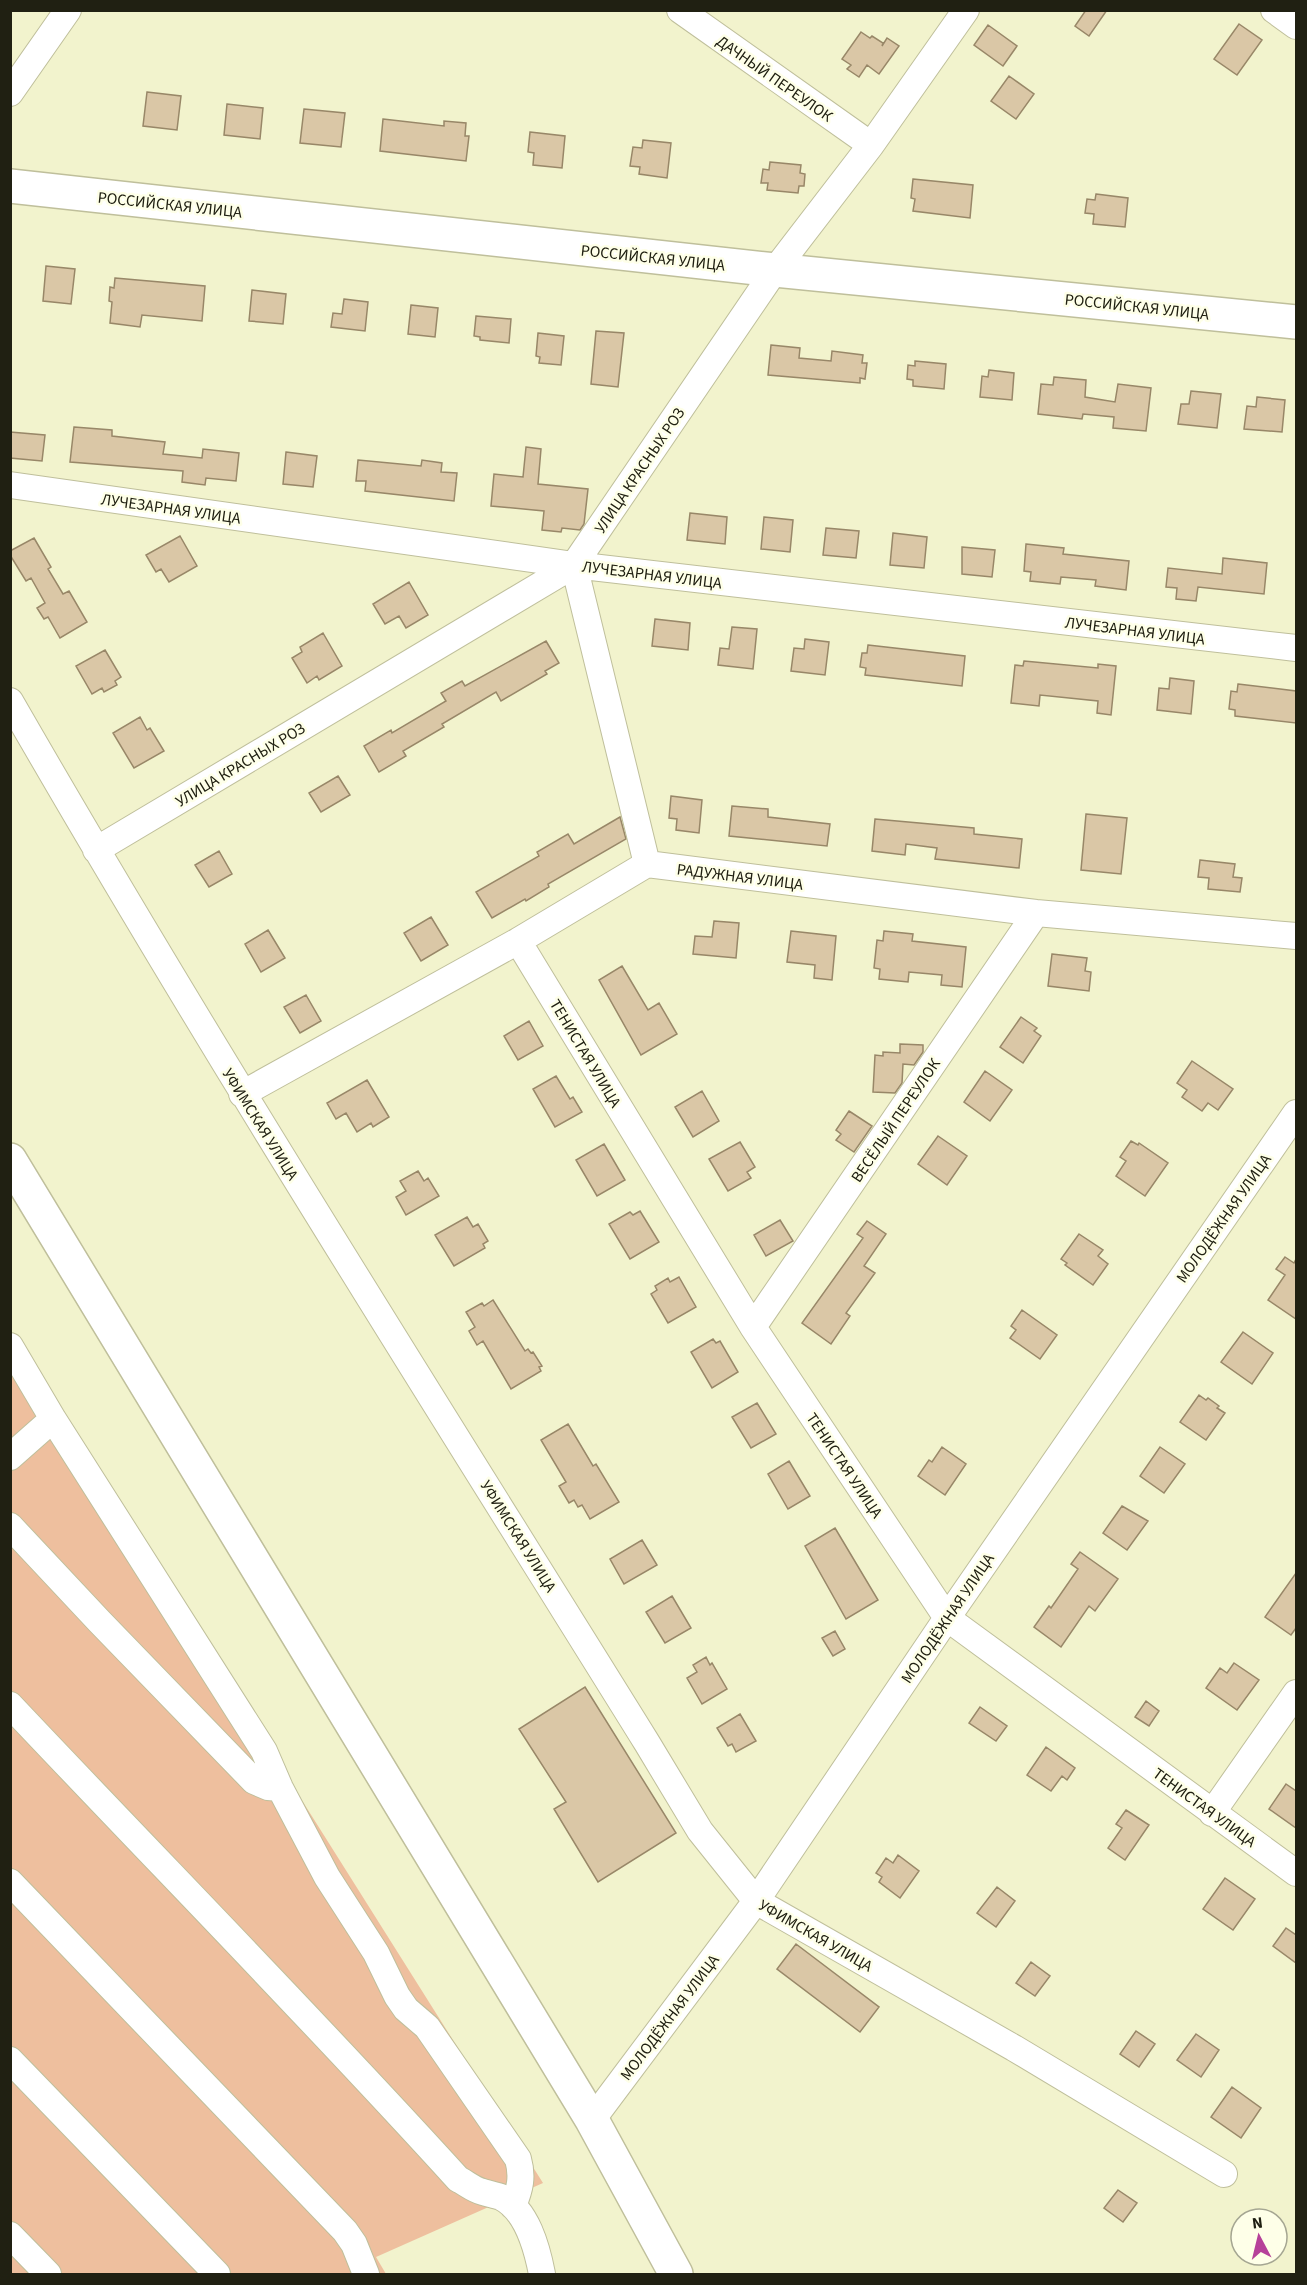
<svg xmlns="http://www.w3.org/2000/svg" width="1307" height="2285" viewBox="0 0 1307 2285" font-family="'Source Sans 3',sans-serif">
<rect width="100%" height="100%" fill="#f2f3cd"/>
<path fill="#eebf9e" d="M10 1337 543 2183 376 2257 386 2274H11Z"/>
<path fill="#dac7a6" stroke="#988768" stroke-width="1.5" d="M1086 10H1107L1089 36 1075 26Z
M1239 24 1262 40 1237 75 1214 59Z
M988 25 1017 46 1003 66 974 45Z
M861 32 870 38 872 36 883 43 882 46 887 38 899 46 879 74 867 65 859 77 847 69 851 65 842 59Z
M1009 76 1034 94 1016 119 991 101Z
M147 92 181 96 177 130 143 126Z
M227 104 263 108 260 139 224 135Z
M304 109 345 113 341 147 300 143Z
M383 119 444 126V121L466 123 465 136H469L466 161 380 151Z
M530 132 565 136 562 168 533 165 534 153 528 152Z
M643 140 671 143 667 178 639 174 640 167 630 166 633 147 642 148Z
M770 162 801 165 800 173 805 174 804 186H799L798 193 767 190 768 183H761L763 169 769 170Z
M913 179 973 185 970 218 913 211 915 199 911 198Z
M1096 194 1128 198 1125 227 1093 224 1094 214 1085 213 1087 199 1095 200Z
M46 266 75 269 71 304 43 301Z
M115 278 205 286 202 321 142 315 140 327 110 323 112 302 109 301 110 287 114 288Z
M252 290 286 294 283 324 249 321Z
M344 299 368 302 365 331 331 327 333 313 342 314Z
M411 305 438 308 435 337 408 334Z
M476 316 511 319 509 343 480 340V337L474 336Z
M596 331 624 333 618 387 591 384Z
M538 333 564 336 561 365 539 363 540 357 536 356Z
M771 345 800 348 799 358 831 361 832 351 863 355 862 363H867L865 379 860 378V383L768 375Z
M915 361 946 364 944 389 913 386V380L907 379 908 365 915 366Z
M989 370 1014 373 1012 400 980 397 982 376 988 377Z
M1054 377 1086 380 1085 397 1115 402 1118 384 1151 388 1146 431 1113 428 1114 417 1083 414 1082 419 1038 414 1041 384 1053 385Z
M1191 391 1221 394 1217 428 1178 424 1181 404H1189Z
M1257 397 1285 400 1282 432 1244 429 1247 406 1256 407Z
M74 427 112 430V436L165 442 163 454 202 458 203 449 239 453 236 481 206 478 205 485 182 482 183 471 70 462Z
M10 432 45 435 42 461 10 458Z
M526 447 541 449 538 484 588 489 584 524 580 530 562 528 561 532 542 530 544 511 491 506 494 474 523 477Z
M286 452 317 456 313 487 283 484Z
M358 460 421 466 422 460 442 463 441 472 457 473 454 501 365 491 366 481H356Z
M690 513 727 517 725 544 687 540Z
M764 517 793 520 790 552 761 549Z
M826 528 859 531 856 558 823 555Z
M893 533 927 537 924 568 890 565Z
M180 536 197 566 169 582 161 569 156 572 146 555Z
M34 538 51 567 48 569 63 594 69 591 87 622 60 638 48 617 44 619 37 608 45 603 31 578 26 581 10 555V551Z
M1026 544 1064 548 1063 554 1129 561 1126 590 1095 586 1096 580 1061 577 1060 584 1030 581 1031 572 1024 571Z
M962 547 995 550 992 577 962 574Z
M1223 558 1267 563 1264 594 1198 587 1196 601 1176 599 1177 588 1166 587 1168 568 1222 574Z
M409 582 428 615 406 628 399 616 385 624 373 604Z
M655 619 690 623 688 650 652 646Z
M732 627 757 629 753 669 718 665 720 648 729 649Z
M323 633 342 666 319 680 317 676 307 683 292 658 302 652 300 647Z
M805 639 829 642 825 675 791 671 794 648 804 649Z
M546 641 559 663 545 671 547 674 501 701 496 692 442 724 444 727 403 751 406 756 379 772 364 746 391 730 392 733 446 701 441 693 462 681 465 686Z
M868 645 965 656 962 686 865 675 866 668 860 667 862 653H867Z
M105 650 121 677 115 681 117 685 104 692 102 688 92 694 76 666Z
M1024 661 1098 668V664L1116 666 1111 715 1097 713 1098 701 1040 695 1039 706 1011 703 1015 665 1023 666Z
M1170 678 1194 681 1191 714 1157 710 1159 688 1169 689Z
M1238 684 1296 691V723L1235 716V710L1229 709 1231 691 1237 692Z
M140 717 147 730 150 728 164 751 134 768 113 733Z
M338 776 350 795 321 812 309 793Z
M671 796 702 800 699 833 676 830 677 819 669 818Z
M732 806 768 809V817L830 824 827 846 729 836Z
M1086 814 1127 818 1121 874 1081 870Z
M620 817 626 839 548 884 549 887 526 901 525 899 492 918 476 892 539 856 537 852 568 834 574 844Z
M875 819 974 828V834L1022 839 1019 868 935 859 937 848 906 844 905 855 872 851Z
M219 851 232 874 209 887 195 865Z
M1200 860 1235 864 1233 877 1242 878 1240 892 1208 889 1209 878 1198 877Z
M431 917 448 945 421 961 404 933Z
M714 921 739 923 736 958 693 954 695 936 712 937Z
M268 930 285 958 261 972 245 944Z
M791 931 836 936 832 980 814 978 815 965 787 962Z
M884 931 913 934 912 941 966 947 962 987 941 985 942 975 909 972 908 982 879 979 880 969 874 968 877 940 883 941Z
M1052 954 1087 958 1085 971 1091 972 1089 991 1048 986Z
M622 966 648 1010 659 1003 677 1034 641 1055 599 980Z
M306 995 321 1021 300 1033 284 1007Z
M1021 1017 1037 1028 1034 1031 1041 1036 1023 1063 1000 1047Z
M529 1021 543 1046 518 1060 504 1036Z
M900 1044 923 1045V1052L914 1065 903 1064 902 1083 895 1093 873 1092 875 1055 883 1056V1052L900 1053Z
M1192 1061 1233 1089 1218 1110 1208 1103 1202 1111 1182 1097 1187 1090 1177 1083Z
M985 1071 1012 1090 990 1121 964 1102Z
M556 1076 570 1099 573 1097 582 1112 555 1127 533 1089Z
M367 1080 389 1117 373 1127 371 1123 357 1132 346 1113 336 1119 327 1103Z
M702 1091 719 1121 693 1137 675 1107Z
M849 1111 872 1126 854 1152 836 1140 841 1134 836 1130Z
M938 1136 967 1156 947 1185 918 1164Z
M1131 1141 1138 1145 1139 1143 1168 1163 1145 1196 1116 1176 1126 1161 1120 1157Z
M740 1142 755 1167 747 1172 751 1178 728 1191 709 1159Z
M604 1144 625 1180 597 1196 576 1160Z
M418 1171 424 1181 428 1178 439 1196 406 1215 396 1197 406 1191 400 1181Z
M640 1211 659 1242 630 1259 609 1224 630 1212 633 1215Z
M467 1217 473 1227 478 1224 488 1241 483 1244 485 1248 454 1266 435 1235Z
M780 1220 793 1241 766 1256 754 1235Z
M867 1221 886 1234 864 1266 875 1273 846 1313 850 1316 831 1344 802 1323 863 1238 857 1234Z
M1079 1234 1103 1250 1098 1256 1108 1264 1093 1285 1065 1265 1067 1263 1061 1259Z
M1285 1257 1294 1263 1296 1259V1319L1268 1300 1285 1275 1276 1269Z
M679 1277 696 1307 668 1323 651 1294 657 1290 655 1286 668 1278 670 1282Z
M493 1300 525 1351 528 1349 531 1353 533 1352 542 1366 539 1367 541 1371 511 1389 483 1341 477 1345 469 1331 475 1327 466 1312 482 1303 484 1306Z
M1022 1310 1057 1335 1040 1359 1010 1338 1016 1330 1011 1326Z
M1243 1332 1273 1353 1252 1384 1221 1362Z
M713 1339 716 1343 720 1341 738 1372 712 1388 691 1352Z
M1199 1395 1206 1400 1208 1398 1219 1406 1217 1408 1225 1413 1206 1440 1180 1422Z
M757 1403 776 1434 751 1448 732 1417Z
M568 1424 593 1466 596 1464 619 1502 590 1519 582 1505 578 1507 574 1500 569 1503 559 1486 566 1482 541 1440Z
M942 1447 966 1464 945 1495 918 1476 929 1460 932 1462Z
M1160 1447 1185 1464 1164 1493 1140 1476Z
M789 1461 810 1496 788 1509 768 1474Z
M1122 1506 1148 1521 1127 1550 1103 1533Z
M835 1528 878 1600 846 1619 805 1546Z
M642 1540 657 1565 624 1584 610 1559Z
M1080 1552 1118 1579 1095 1611 1089 1606 1061 1647 1034 1627 1049 1606 1051 1608 1078 1569 1071 1564Z
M1296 1573V1628L1291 1635 1265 1617Z
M672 1596 691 1628 665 1643 646 1612Z
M835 1631 845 1649 833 1656 822 1638Z
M706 1657 710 1665 712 1663 727 1689 702 1704 687 1678 697 1672 693 1665Z
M1234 1663 1259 1680 1237 1710 1206 1688 1220 1668 1227 1673Z
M585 1687 676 1833 598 1882 554 1809 566 1802 519 1729Z
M1146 1701 1159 1711 1149 1726 1135 1717Z
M980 1707 1007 1726 996 1741 969 1723Z
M740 1714 756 1741 736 1752 732 1744 728 1746 717 1728Z
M1046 1747 1075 1768 1067 1780 1062 1776 1051 1791 1027 1775Z
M1286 1784 1296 1791V1828L1269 1809Z
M1126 1810 1149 1825 1125 1860 1108 1848 1122 1828 1116 1824Z
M898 1855 919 1871 900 1898 879 1882 882 1877 876 1873 886 1858 893 1863Z
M1225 1878 1255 1899 1233 1930 1203 1909Z
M997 1887 1015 1901 996 1927 977 1913Z
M1286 1928 1296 1935V1963L1273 1946Z
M796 1944 879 2007 860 2032 777 1969Z
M1031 1962 1050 1976 1035 1996 1016 1983Z
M1136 2031 1155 2044 1139 2067 1120 2054Z
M1196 2034 1219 2050 1201 2077 1177 2060Z
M1232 2087 1261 2108 1241 2138 1211 2117Z
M1118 2190 1137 2203 1123 2222 1104 2208Z"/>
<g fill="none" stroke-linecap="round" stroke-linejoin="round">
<g stroke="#bfbf9b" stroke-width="28">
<path id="minor" d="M680 10 871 145
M1274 10 1296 26
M10 93 68 10
M10 485 574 565 1296 648
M574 565 647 864
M10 701C213 1054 432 1397 647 1743L700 1831 756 1901 1014 2048 1224 2174
M96 850 574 565 775 270 871 145 966 10
M518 941 753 1327 947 1618 1296 1873
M242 1094 518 941 647 864 1036 913 1296 936
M753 1327 1036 913
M10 1346 53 1419 264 1751 280 1788 327 1877 376 1953 397 1996 406 2009 427 2027 518 2159C523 2177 520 2189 513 2206
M10 1457 53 1419
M10 1526 99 1621 254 1781 268 1787 280 1788
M10 1705C159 1863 312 2018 458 2179 466 2183 474 2190 483 2192 489 2194 496 2195 501 2197 527 2210 537 2248 542 2274
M1212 1813 1296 1693
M10 1882 345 2231 354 2244 366 2274
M10 2060 217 2274
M592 2120 756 1901 947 1618 1296 1113
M10 2235 48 2274"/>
</g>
<g stroke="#bfbf9b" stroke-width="36">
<path id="major" d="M10 186 775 270 1296 322
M10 1160 592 2120 676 2274"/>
</g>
<use href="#minor" stroke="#fff" stroke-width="26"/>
<use href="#major" stroke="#fff" stroke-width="33"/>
</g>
<g text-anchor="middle" stroke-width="5" stroke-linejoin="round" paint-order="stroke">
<g font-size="16" fill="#202012" stroke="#feffe8">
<text transform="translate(775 78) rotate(35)" y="6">ДАЧНЫЙ ПЕРЕУЛОК</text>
<text transform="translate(170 204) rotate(6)" y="6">РОССИЙСКАЯ УЛИЦА</text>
<text transform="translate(653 257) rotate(6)" y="6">РОССИЙСКАЯ УЛИЦА</text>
<text transform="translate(1137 306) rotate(6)" y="6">РОССИЙСКАЯ УЛИЦА</text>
<text transform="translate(639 470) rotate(-56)" y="6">УЛИЦА КРАСНЫХ РОЗ</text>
<text transform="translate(171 508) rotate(8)" y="6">ЛУЧЕЗАРНАЯ УЛИЦА</text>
<text transform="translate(652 574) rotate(7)" y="6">ЛУЧЕЗАРНАЯ УЛИЦА</text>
<text transform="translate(1135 630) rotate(7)" y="6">ЛУЧЕЗАРНАЯ УЛИЦА</text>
<text transform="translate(240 764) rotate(-31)" y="6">УЛИЦА КРАСНЫХ РОЗ</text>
<text transform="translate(740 876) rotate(7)" y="6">РАДУЖНАЯ УЛИЦА</text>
<text transform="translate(586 1053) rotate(59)" y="6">ТЕНИСТАЯ УЛИЦА</text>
<text transform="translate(895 1120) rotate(-56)" y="6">ВЕСЁЛЫЙ ПЕРЕУЛОК</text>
<text transform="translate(261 1124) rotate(58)" y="6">УФИМСКАЯ УЛИЦА</text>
<text transform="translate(1223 1218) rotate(-55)" y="6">МОЛОДЁЖНАЯ УЛИЦА</text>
<text transform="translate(845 1465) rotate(56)" y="6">ТЕНИСТАЯ УЛИЦА</text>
<text transform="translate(519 1536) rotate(58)" y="6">УФИМСКАЯ УЛИЦА</text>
<text transform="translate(947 1618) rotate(-56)" y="6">МОЛОДЁЖНАЯ УЛИЦА</text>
<text transform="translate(1205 1807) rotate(36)" y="6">ТЕНИСТАЯ УЛИЦА</text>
<text transform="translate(816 1935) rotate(30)" y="6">УФИМСКАЯ УЛИЦА</text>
<text transform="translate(669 2017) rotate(-53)" y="6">МОЛОДЁЖНАЯ УЛИЦА</text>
</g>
</g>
<rect width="1307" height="2285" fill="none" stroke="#202012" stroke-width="24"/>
<g transform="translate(1259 2237) rotate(353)"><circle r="28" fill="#feffe8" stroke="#a5a692" stroke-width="1.5"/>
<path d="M0-4.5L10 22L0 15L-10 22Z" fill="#b64199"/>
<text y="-9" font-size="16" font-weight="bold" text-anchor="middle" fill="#202012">N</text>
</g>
</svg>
